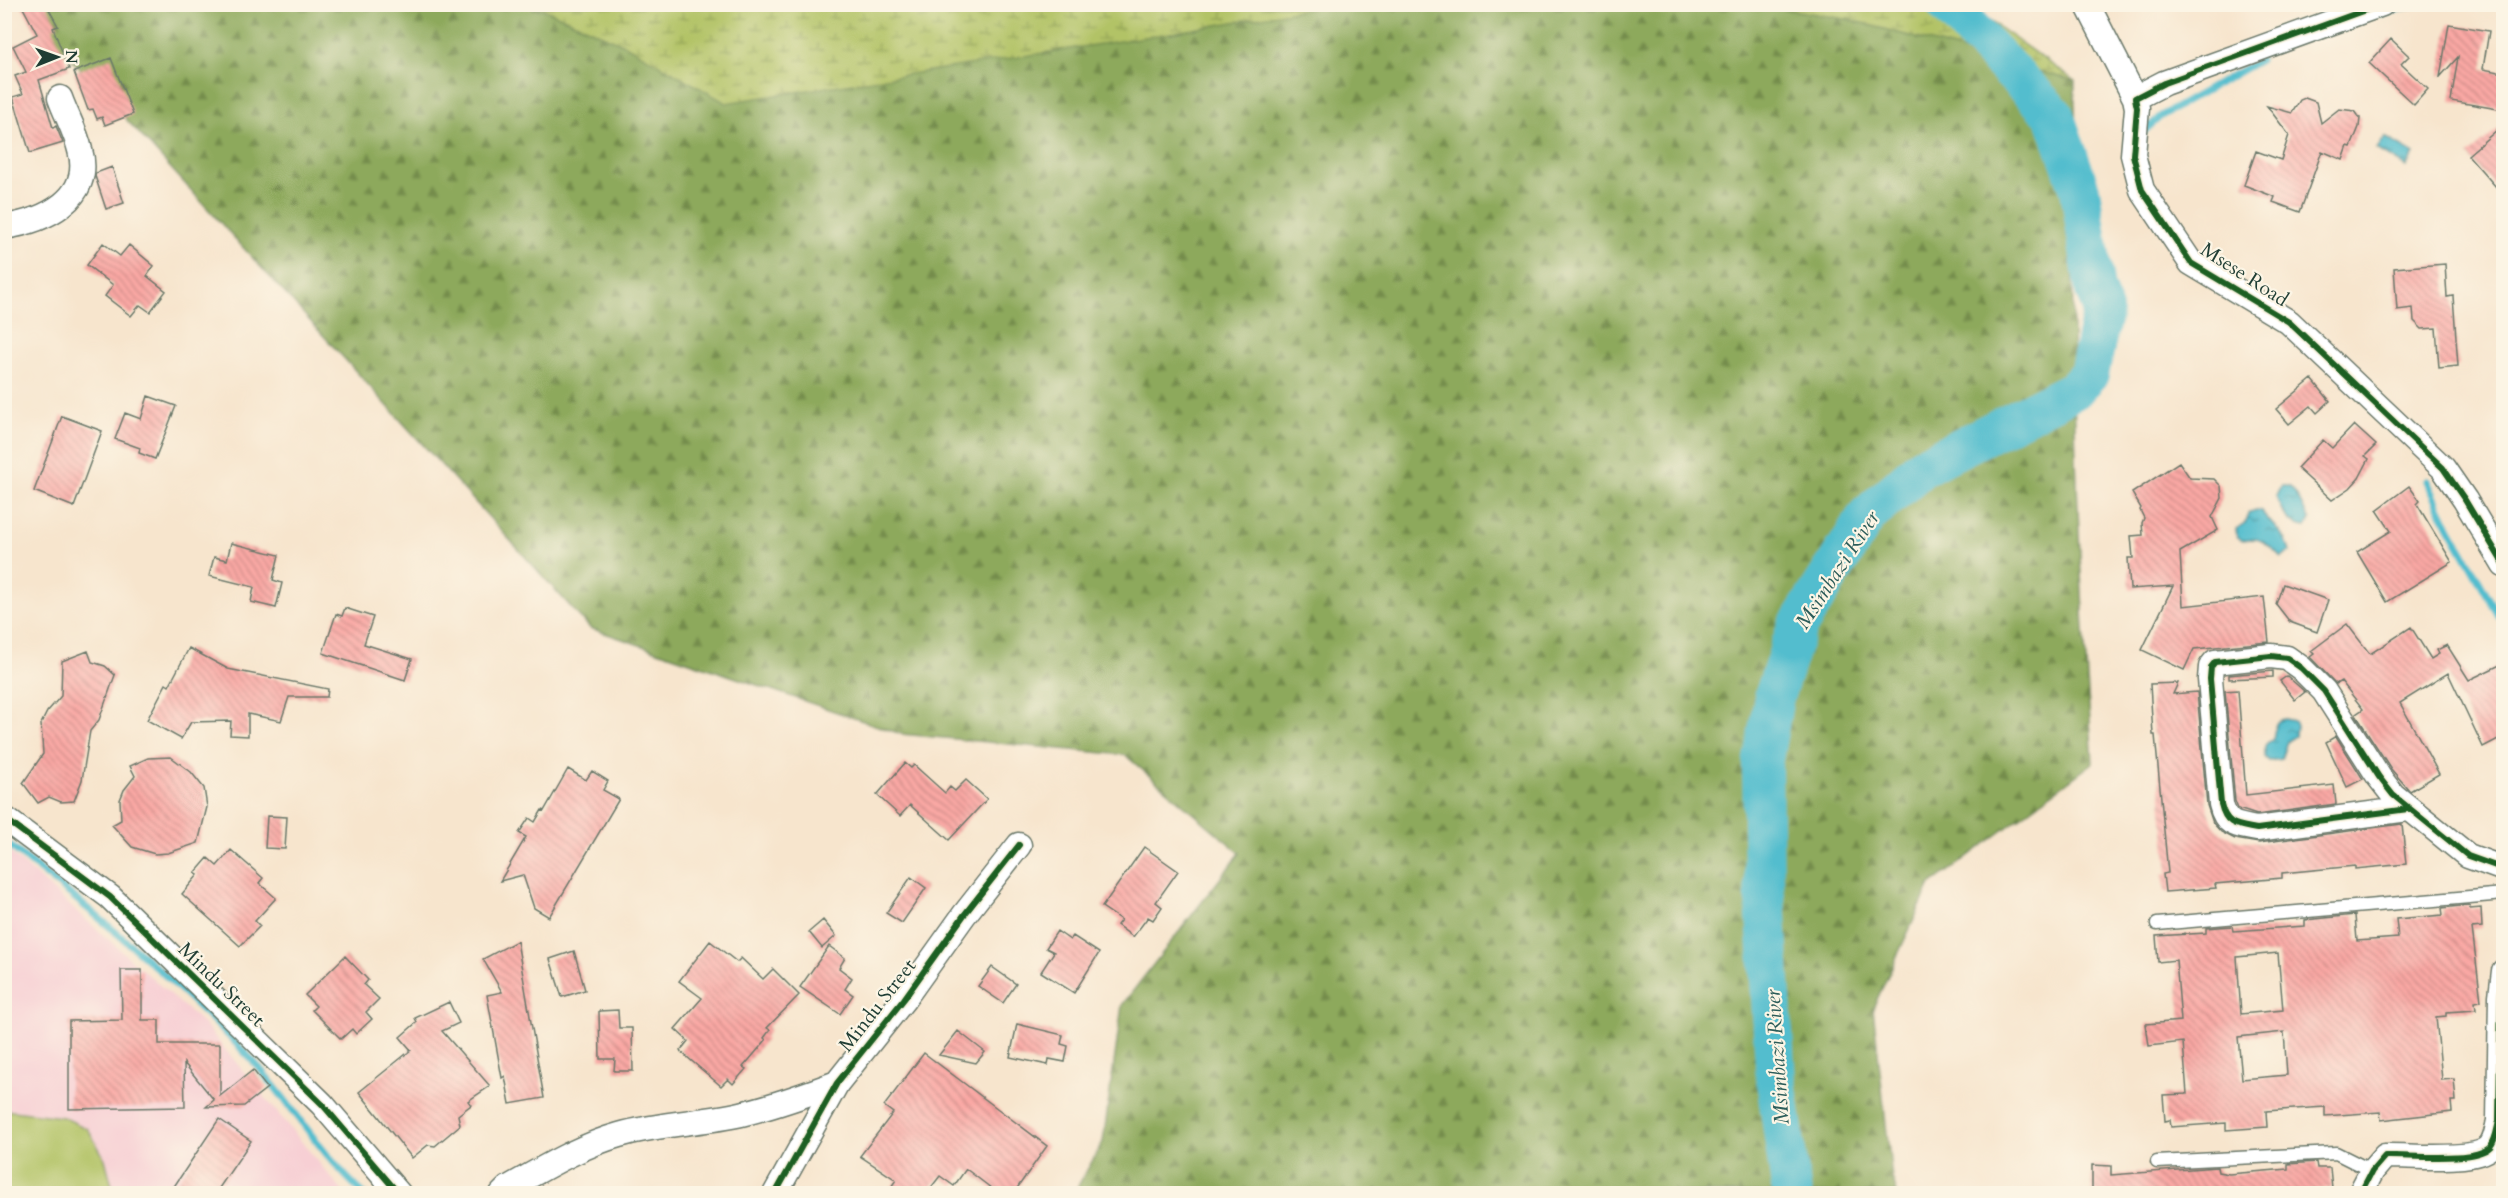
<svg xmlns="http://www.w3.org/2000/svg" width="2508" height="1198" viewBox="0 0 2508 1198" font-family="Cardo,serif">
<defs>
<pattern id="forest-firs" width="22" height="20" patternUnits="userSpaceOnUse" patternTransform="scale(1.5)"><rect width="22" height="20" fill="#8da95b"/><path d="M5 1l3.5 6h-7zM16 11l3.5 6h-7z" fill="#738b4c"/></pattern>
<pattern id="wetland-marsh" width="20" height="14" patternUnits="userSpaceOnUse" patternTransform="scale(1.5)"><rect width="20" height="14" fill="#b2c366"/><path d="M1 5h8M5 5V1M11 12h8M15 12V8" fill="none" stroke="#90a055"/></pattern>
<pattern id="water-ripples" width="26" height="14" patternUnits="userSpaceOnUse" patternTransform="scale(1.5)"><rect width="26" height="14" fill="#52bdce"/><path d="M2 4q2-2 4 0t4 0M15 11q2-2 4 0t4 0" fill="none" stroke="#439ba8"/></pattern>
<pattern id="building-back-hatch" width="6" height="6" patternUnits="userSpaceOnUse" patternTransform="scale(1.5)"><rect width="6" height="6" fill="#faa8a4"/><path d="M-1 5l2 2M0 0l6 6M5-1l2 2" fill="none" stroke="#ca8a86"/></pattern>
</defs>
<rect width="100%" height="100%" fill="#fcf5e5"/>
<filter id="ink" filterUnits="userSpaceOnUse"><feTurbulence type="fractalNoise" baseFrequency=".0167" numOctaves="2"/><feDisplacementMap in="SourceGraphic" scale="12" xChannelSelector="R" yChannelSelector="G"/><feConvolveMatrix kernelMatrix="1 2 1 2 8 2 1 2 1" color-interpolation-filters="sRGB"/></filter>
<filter id="wash" filterUnits="userSpaceOnUse"><feTurbulence type="fractalNoise" baseFrequency=".008" numOctaves="4" result="noise"/><feDisplacementMap in="SourceGraphic" scale="24" xChannelSelector="R" yChannelSelector="G"/><feGaussianBlur stdDeviation="1.35" result="paint"/><feColorMatrix in="noise" values="0 0 0 0 0 0 0 0 0 0 0 0 0 0 0 0 0 1.4 0 .05"/><feComposite in="paint" operator="in"/></filter>
<g filter="url(#wash)">
<rect width="100%" height="100%" fill="#f7e5cd"/>
<path fill="#f7cfd4" d="M4 847 206 1026 344 1193H5Z"/>
<path fill="url(#forest-firs)" stroke="#567348" stroke-width="1.5" d="M1330 4 1763 5 1851 20 2075 81C2074 110 2078 139 2073 168 2070 366 2078 565 2093 763L1930 885 1873 1008 1892 1178 1897 1193H1074L1103 1142 1122 1005 1240 853 1125 755 901 734 590 628 22 5H534L625 45 1171 33Z"/>
<path fill="url(#wetland-marsh)" stroke="#68804d" stroke-width="1.5" d="M534 5H1330L1171 33 726 103 625 45Z
M1763 5H1967L2075 81 1851 20Z"/>
<path fill="#b2c366" stroke="#68804d" stroke-width="1.5" d="M4 1110 63 1117 88 1129 105 1159 112 1186 110 1193H5Z"/>
<path fill="url(#water-ripples)" stroke="#387d81" stroke-width="1.5" d="M2385 137 2414 154 2406 167 2377 149Z
M2281 486H2289C2300 495 2301 508 2310 519L2306 527C2290 527 2280 510 2276 496Z
M2256 510 2261 511 2286 540 2290 551 2282 558C2275 551 2266 541 2256 539 2248 538 2243 543 2237 536L2236 529 2246 522 2250 512Z
M2285 719 2294 721 2296 726 2295 736 2287 741 2281 759 2269 761 2265 757V746L2273 739C2276 730 2272 720 2285 719Z"/>
<g fill="none" stroke-linecap="round" stroke-linejoin="round">
<path stroke="#52bdce" stroke-width="7" d="M2382 14 2416 4
M2141 134 2161 116 2260 60
M2427 481 2448 525 2499 616
M4 841C91 910 177 980 253 1061 292 1104 321 1155 364 1194"/>
<path stroke="#52bdce" stroke-width="40" d="M1792 1194 1776 1081 1764 881 1762 765 1774 697 1797 627 1867 516 1922 467 2074 390 2089 374 2103 310 2095 290 2080 190 2054 115 1946 4"/>
</g>
<g id="blocks">
<path fill="url(#building-back-hatch)" fill-rule="evenodd" d="M21 4H46L58 26 53 28 69 69 39 80 53 128 56 126 63 143 30 153 13 97 23 94 15 76 26 72 13 46 37 34Z
M2449 24 2489 31 2483 69 2504 73V110L2451 101 2458 57 2440 77Z
M2391 39 2409 56 2401 64 2428 89 2414 105 2369 63Z
M111 58 133 114 105 125 102 117 97 119 93 109 88 110 74 72Z
M2305 98 2316 102 2321 123 2339 109 2355 111 2360 118 2359 127 2351 147 2348 146 2343 160 2322 151 2300 212 2273 202 2275 197 2244 185 2256 151 2281 160 2289 135 2267 106 2292 113 2300 100Z
M2504 124V196L2468 155Z
M112 167 124 203 106 209 95 176 96 173Z
M103 243 120 256 129 245 154 266 147 276 166 291 150 312 140 305 131 316 105 296 113 285 87 265Z
M2445 264 2447 297 2453 296 2458 366 2439 368 2436 328 2422 329 2414 321 2413 308 2397 310 2394 268Z
M2312 379 2330 401 2317 413 2311 406 2289 424 2276 409Z
M148 396 176 406 155 459 139 453 140 448 115 439 125 413 141 419Z
M62 416 102 431 74 507 34 491Z
M2354 425 2376 445 2365 456 2369 459 2359 478 2350 488 2332 500 2297 468 2323 440 2332 448Z
M2179 462 2190 478 2214 479 2221 486 2222 498 2212 517 2218 530 2180 552 2183 606 2264 597 2269 642 2194 649 2184 670 2142 650 2173 586 2130 589 2128 558H2133L2131 536 2143 535 2142 523 2144 518 2140 510 2141 508 2132 493Z
M2409 486 2420 501 2417 504 2452 562 2387 602 2357 552 2391 531 2377 510Z
M231 543 279 555 273 580 282 583 276 608 251 602 254 587 209 576 214 557 227 560Z
M2283 584 2328 600 2317 632 2290 622 2276 604Z
M345 608 373 617 364 644 412 659 405 680 323 653 336 614 342 616Z
M2347 624 2370 654 2411 627 2431 659 2439 654 2437 650 2447 645 2469 680 2504 663V736L2483 747 2448 673 2400 703 2439 774 2410 791 2391 769 2356 715V714L2363 709 2341 681 2336 684 2310 657 2314 654 2311 651Z
M189 648 228 669 328 689 327 697H289L281 721 248 714V736L230 735 231 721 191 722 181 739 147 720 166 684 169 686Z
M88 651 92 662 105 666 115 675 99 720 90 731 82 780 74 801 61 802 49 797 38 803 23 783 43 754 41 724 47 712 61 696 62 661Z
M2273 671V677L2229 679V675Z
M2287 676 2305 692 2295 700 2280 681Z
M2178 683 2173 694 2197 692 2207 805 2213 823 2221 832 2235 839 2259 843 2402 824 2406 864 2355 869V866L2282 873V878L2215 884 2216 888 2165 892 2163 874 2168 873 2155 735H2153L2150 684Z
M2238 690 2246 795 2334 785 2336 804 2257 815 2238 809 2235 801 2225 691Z
M2336 736 2363 779 2347 787 2326 742Z
M171 757 191 772 204 788 207 807 198 843 168 853 155 854 132 847 112 825 121 820 120 800 124 790 135 776 130 766 148 758Z
M905 763 911 768 914 765 945 793 950 787 955 791 966 780 987 799 949 840 910 805 900 816 877 795Z
M568 769 586 780 592 771 608 781 603 790 619 799 549 917 534 908 523 875 500 881 526 837 519 833 529 818 535 822 542 810 544 811Z
M267 816 287 817 285 849 265 848Z
M1144 847 1178 871 1156 902 1162 907 1153 920 1148 917 1133 937 1117 925 1121 920 1102 907Z
M231 850 263 878 259 883 276 898 255 921 260 926 240 946 182 894 198 875 195 873 208 858 217 866Z
M911 877 926 888 902 923 886 913Z
M2469 905 2470 909 2481 908 2482 927 2472 928 2481 1001 2475 1002 2476 1010 2446 1012V1016L2436 1017 2442 1080 2454 1079 2456 1101H2451L2452 1112 2381 1120 2380 1112 2325 1116V1107L2266 1111 2267 1127 2226 1130V1123L2171 1127 2170 1120 2165 1121 2163 1095 2187 1094 2183 1042 2149 1046 2146 1024 2181 1021 2176 960 2158 962 2156 936 2206 933V928L2232 926 2233 931 2305 926V920L2355 915 2357 941 2398 938 2396 919 2443 915 2442 908ZM2278 953 2283 1010 2241 1014 2237 957ZM2284 1032 2287 1075 2242 1079 2238 1037Z
M823 920 836 936 822 948 809 932Z
M1057 931 1070 940 1073 936 1099 953 1074 993 1041 972 1054 952 1046 948Z
M517 941 544 1098 510 1104 505 1076 502 1078 487 995 502 992 483 959Z
M710 941 737 962 741 958 763 979 773 969 799 995 767 1028 770 1030 764 1038 766 1040 743 1067 746 1069 733 1084 728 1079 721 1086 680 1051 688 1041 675 1029 702 998 679 981Z
M829 946 845 958 839 968 852 978 845 989 853 995 840 1014 800 987Z
M574 951 585 990 562 997 550 959Z
M345 956 368 980 364 985 379 999 366 1012 372 1019 356 1034 352 1029 341 1039 312 1010 316 1006 305 995Z
M992 967 1016 984 1003 1003 978 986Z
M121 970H142V1020H159V1044H220V1096L253 1070 267 1088 244 1106 206 1107 214 1100 184 1063 185 1107 69 1109V1021L122 1020Z
M449 1002 459 1023 442 1031 490 1086 468 1101 471 1105 458 1115 460 1125 435 1146 428 1145 412 1158 359 1092 411 1050 400 1037 417 1022 415 1018Z
M618 1010 619 1028H632L633 1071H614L615 1059H600L599 1011Z
M1017 1024 1063 1035 1061 1044 1068 1046 1065 1062 1049 1059 1048 1065 1010 1057Z
M958 1031 985 1052 976 1063 939 1055Z
M924 1053 1047 1146 1013 1194H999L966 1169 954 1186 940 1176 926 1194H886L896 1180 860 1156 893 1113 884 1106Z
M219 1119 251 1141 215 1194H169Z
M2316 1162 2317 1168H2330L2332 1188 2316 1190V1194H2092V1165L2111 1166V1175L2217 1167 2218 1172 2229 1174 2288 1169V1164Z"/>
</g>
</g>
<g filter="url(#ink)">
<use href="#blocks" fill-opacity="0" stroke="#6b786a" stroke-width="1.5"/>
<g fill="none" stroke-linecap="round" stroke-linejoin="round">
<g stroke="#6b786a" stroke-width="15">
<path id="lane" d="M2157 924 2504 894
M2157 1162 2336 1153 2372 1171"/>
</g>
<g stroke="#6b786a" stroke-width="27">
<path id="street" d="M2087 4 2135 98
M2382 4 2164 83 2135 98 2137 108 2133 155 2142 190 2191 263 2289 322 2443 468 2465 500 2504 565
M4 227C44 221 94 199 80 150 76 132 66 115 60 98
M2408 809 2257 829C2237 825 2226 826 2221 804L2210 679 2211 667 2215 662 2271 656 2287 658 2301 668 2324 691 2379 777 2393 795 2468 856 2504 869
M4 818 110 897 322 1104 399 1194
M502 1194 508 1188C544 1168 580 1146 619 1135 659 1123 701 1123 741 1114 774 1106 805 1095 837 1083
M775 1194 837 1083 904 999 964 915 1019 845
M2360 1194 2372 1171 2385 1156C2408 1155 2474 1163 2490 1147 2496 1140 2497 1129 2499 1121L2501 996 2504 971"/>
</g>
<use href="#lane" stroke="#fff" stroke-width="12"/>
<use href="#street" stroke="#fff" stroke-width="24"/>
<g stroke="#fcf5e5" stroke-width="10">
<path id="cycleway" d="M2382 4 2164 83 2135 98 2137 108 2133 155 2142 190 2191 263 2289 322 2443 468 2465 500 2504 565
M2408 809 2257 829C2237 825 2226 826 2221 804L2210 679 2211 667 2215 662 2271 656 2287 658 2301 668 2324 691 2379 777 2393 795 2468 856 2504 869
M4 818 110 897 322 1104 399 1194
M775 1194 837 1083 904 999 964 915 1019 845
M2360 1194 2372 1171 2385 1156C2408 1155 2474 1163 2490 1147 2496 1140 2497 1129 2499 1121L2501 996 2504 971"/>
</g>
<use href="#cycleway" stroke="#1b5e20" stroke-width="6"/>
</g>
</g>
<g text-anchor="middle" stroke-width="4.5" stroke-linejoin="round" paint-order="stroke">
<g font-size="20" fill="#1f3d34" stroke="#fcf5e5">
<text transform="translate(2245 274) rotate(33)" y="7">Msese Road</text>
<text transform="translate(222 984) rotate(44)" y="7">Mindu Street</text>
<text transform="translate(877 1005) rotate(-52)" y="7">Mindu Street</text>
</g>
<g font-size="21" font-style="italic" fill="#2c5d5a" stroke="#fcf5e5">
<text transform="translate(1837 570) rotate(-57)" y="7">Msimbazi River</text>
<text transform="translate(1777 1057) rotate(-94)" y="7">Msimbazi River</text>
</g>
</g>
<rect width="2508" height="1198" fill="none" stroke="#fcf5e5" stroke-width="24"/>
<g transform="translate(57 57) rotate(89)" stroke="#fcf5e5" stroke-width="4.5" paint-order="stroke">
<path d="M0-4.5L10 22L0 15L-10 22Z" fill="#1f3d34"/>
<text y="-9" font-size="16" font-weight="bold" text-anchor="middle" fill="#1f3d34">N</text>
</g>
</svg>
